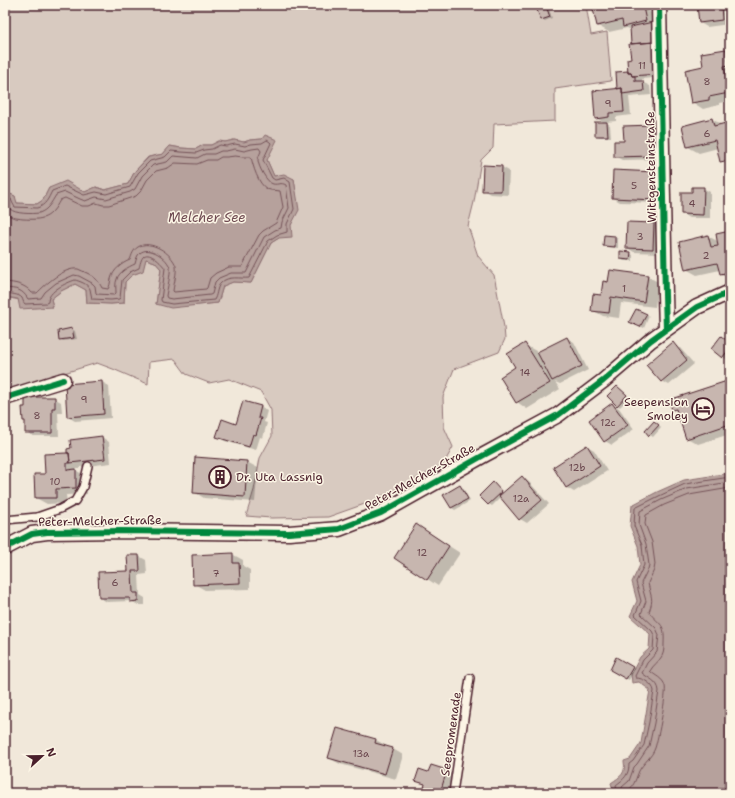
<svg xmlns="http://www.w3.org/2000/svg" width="735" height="798" viewBox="0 0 735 798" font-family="'Shantell Sans',sans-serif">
<rect width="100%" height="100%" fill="#f1e8da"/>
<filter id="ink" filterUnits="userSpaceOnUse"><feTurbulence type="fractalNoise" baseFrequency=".025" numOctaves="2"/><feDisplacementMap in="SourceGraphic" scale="8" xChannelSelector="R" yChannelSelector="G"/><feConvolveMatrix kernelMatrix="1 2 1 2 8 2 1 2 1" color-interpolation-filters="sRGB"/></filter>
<g filter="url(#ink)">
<path fill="#d8cac0" stroke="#917476" d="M5 5H586L591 35 607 32 611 81 555 89V121L494 124 493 148 481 160 474 202 468 226 478 256 494 275 504 327 505 339 499 352 454 369 443 397 444 427 453 447 443 465 373 501 328 517 271 518 246 516 254 490 260 458 272 436 271 410 261 392 229 379 209 383 186 374 175 359 149 362 148 384 113 369 97 363 11 389V383L5 384V297L53 307 51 299 61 291 75 284 86 290 87 303 111 304 124 303 125 282 132 275 142 271 146 259 155 262 161 269 156 304 198 305 218 303 223 286 233 282 251 283 271 243 279 238 291 225 298 210 294 179 274 176 267 160 262 139 250 140 244 142 234 140 225 142 219 141 211 145H203L196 149 181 148 170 146 163 154 148 157 135 171 128 184 105 190 96 187 85 192 49 188 43 200 37 204 16 203 15 196 5 192Z"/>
<path fill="#b6a19c" stroke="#8b6d6f" d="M265 135 277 140 267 160 274 176 284 174 294 179 299 210 291 225 292 237 279 238 271 243 251 283 233 282 223 286 218 303 171 308 156 304 161 269 155 262 146 259 143 271 132 275 125 282 124 303 111 304 87 303 86 290 75 284 61 291 51 299 53 307 20 309 18 299 5 297V192L15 196 17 203 37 204 43 200 49 188 66 181 85 192 96 187 105 190 128 184 135 171 149 157 163 154 170 146 181 148 196 149 203 145H211L219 141 225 142 234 140 244 142 250 140 262 139Z
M730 473V793H614L611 783C621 776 626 774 624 761L630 759 641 743 650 690 639 682 632 683 631 674 640 657 649 649 650 634 630 616 637 601 632 582 640 565 638 546 630 526 632 505 657 492 684 480Z"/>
<path fill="#0003" d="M593 5H639L640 9 643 8 654 14 664 77 642 79V82L650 86 651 95 629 97 631 115 616 117V121L605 122 610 125 611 137H600L596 136 605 123 596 118 618 90 629 71 632 59 631 30 627 28 609 32 598 26Z
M698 5H727L729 24 707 27 700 23Z
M546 8 549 9 552 18 545 21 542 19Z
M725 50 730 53V101L719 103V105L703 109 692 102 705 67Z
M712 119 722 125 730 123V167L721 161 718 148 699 153 688 147Z
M653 126 660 130 661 159 622 160 615 156 625 142Z
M502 167 509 171 508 195 490 194 483 190Z
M655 173 661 203 620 202 613 198Z
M703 188 710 192V218H689L682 214 693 193Z
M654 224 661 228 660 253 634 252 627 248Z
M730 232V279L720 273V270L697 275 686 269 708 236 719 242Z
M605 236 615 237 618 239V248L608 247 604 245Z
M630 253 633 255V261H624L621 259Z
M647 276 658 282 655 307 621 303 619 318 603 316 592 310 602 296 609 283Z
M646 314 649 316 644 328 631 322Z
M72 329 75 331 77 339 63 341 60 339Z
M567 338 574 342 588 370 560 384 555 382 560 389 527 409 517 402V368L525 345 536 351 537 353Z
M673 344 680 348 694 364 669 385 662 381Z
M730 344V354L726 359 712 349Z
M730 381V434L698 444 687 438 678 412 673 409Z
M102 382 109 386 111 418 75 421 68 417Z
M617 387 621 389 629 398 620 407 617 405Z
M54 398 61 402 62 412H58L59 436H33L26 432V422L24 420Z
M612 404 619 408 634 429 612 445 605 441Z
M260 407 267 411 264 422 267 423 263 438 260 437 256 450 225 441 218 437 237 425Z
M658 424 661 428 653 437 650 435Z
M102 437 109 442 111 463 80 467V469H77V471L86 476 87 494 66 495 67 503 47 504 36 498 46 475 69 454Z
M587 446 594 450 607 471 574 492 567 488 554 467Z
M247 462 258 468 255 502 204 498 194 492Z
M522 477 529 482 549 504 527 523 520 519 501 497 492 506 489 504 480 496 496 486 504 494Z
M460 486 463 488 470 501 455 510 452 508 444 495Z
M427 532 460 553 438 586 395 558Z
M232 554 243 560V566L250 570V589L205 590 194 584Z
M139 556 146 560 147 574 139 575 140 595 145 598V605H138L131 601 107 602 100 598 129 572Z
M617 659 635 669 629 680 611 670Z
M338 729 376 740 387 746 386 747 393 749 403 755 396 779 340 764 329 758Z
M446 771 453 775 448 793H426V785L416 780 429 773Z"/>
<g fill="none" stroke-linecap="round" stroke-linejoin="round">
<path stroke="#755358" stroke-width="1" d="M5 196 11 199 13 204 15 207 37 208C46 205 48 199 52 191L65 186 84 195 96 192 106 194 130 187 138 173 150 161 165 157 171 151 181 152 196 153 204 150 212 149 220 145 226 146 235 144 245 146 251 144 262 143 267 140 270 142 271 143 263 160 272 178 275 180 284 178 290 182 294 209 287 224V232L277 235 268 241 249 278C241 279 228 275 221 283 217 286 217 294 215 298L214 300 172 304 162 302 161 300 165 268C162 264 150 251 144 256 141 258 140 265 139 268L130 272 122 280 120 298 119 299 111 300 92 299C91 296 91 292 90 289 88 284 79 281 75 280 66 283 48 291 48 302L46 303 25 304C23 302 23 300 22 298 19 294 10 294 5 293
M5 202C8 204 8 207 10 209 15 214 32 214 39 213 48 210 51 203 56 195L65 192 80 199 85 201 96 197 106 199 130 192 135 189 142 176 153 165 167 162 173 156 197 158 205 154H214L221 151H226L235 149 244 151 252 149 259 148 261 151C260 154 258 157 258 160 258 166 267 183 273 184 278 185 281 182 286 185L289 208 282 222 281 228 275 230 264 237 246 273H231L219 278 215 282 212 294 210 295 172 299 167 298 166 296C167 289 171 274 170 268 168 258 149 245 140 253 137 255 136 260 135 264 128 267 119 272 117 279 115 283 116 289 116 293L114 295 97 294 96 293 95 286 92 283 79 276 74 275 56 283 45 292 41 298 28 299C22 289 17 289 5 288
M5 212C10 218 16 218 23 219 43 220 50 219 60 200L65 198 82 206H89L96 203 103 205H109L136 196 141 191 147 180 156 171 168 168 175 163 197 164 207 160H216L221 157H227L235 156 243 157H251C253 166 258 184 267 189 272 191 276 190 280 191L283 207 276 223 263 231 259 235 242 267H229L216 273 210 278 207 288 206 289 174 292 173 291C174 283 177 273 176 266 172 253 150 239 138 247 133 250 132 255 130 260 122 263 113 270 111 279 110 283 110 286 108 289L102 288C98 280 95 277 87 273 84 272 81 270 78 269 64 267 46 284 37 293H32C25 284 15 283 5 282
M617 793 616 785C624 779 629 775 629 764L633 761 644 745 649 722 654 691C653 684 643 678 636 678L635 676 643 660 653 650 654 635 652 631 635 615 641 601 636 582 644 565 642 545 634 526 635 508 659 496 685 484 730 477
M623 793 622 787 629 781 634 767 637 764 649 746 654 723 659 691C658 681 649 679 642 673L647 663 657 652 659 635 656 628 641 614 646 601 641 583 648 569 649 565 646 544 639 525 640 511 661 500 687 489 730 482
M629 793V790C635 784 636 778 639 771 643 763 652 757 655 748 658 739 667 694 665 686 663 678 655 676 650 671 653 665 659 662 662 656 664 652 664 648 664 644 665 622 661 627 649 612 654 598 651 598 648 583L654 570 655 564 652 542 645 524 646 515 664 505 689 495 730 488"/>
</g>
<path fill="#c7b6af" stroke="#4a1f2b" d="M592 5H630L631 10 643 7 646 21 623 27 622 20 597 26Z
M697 5H721L722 20 699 23Z
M546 6 550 17 541 20 537 10Z
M653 22 654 42 631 44 630 27Z
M654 42 657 74 632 76 631 73H628L627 59 631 58 629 44Z
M726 49 729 65 724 66 729 93 709 97V100L691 103 685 70 703 66 701 53Z
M628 71V73H631L632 76H635V81H643L644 91 622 94V88L617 89 616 72Z
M622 88 624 112 609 113V117L595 119 593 91Z
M712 118 714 126 730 122V160L720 162 715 140 687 147 682 126Z
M595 122H607L608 136H595Z
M653 125 654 156 614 157V141H624L623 126Z
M483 165 502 166 501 191H482Z
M613 170 656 172 655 200 612 198Z
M692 187H704L703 215 681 214V192H692Z
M627 222 654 223 653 249 626 248Z
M730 231V272L720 274 717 263 685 270 679 242 708 235 711 247 718 246 716 234Z
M604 235 615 236V247L603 246Z
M620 251 631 252 630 260 620 259Z
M610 270 648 275 644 302 611 297 609 313 591 311 593 294 601 295 603 281 608 282Z
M636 309 647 314 640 327 629 322Z
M72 328 74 338 59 340 58 331Z
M721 336 730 343V348L722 358 711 349Z
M567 337 582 366 552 381 537 352Z
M673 342 687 360 661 382 646 365Z
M525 343 550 383 516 403 500 377 515 367 507 354Z
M730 380V424L686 439 676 409 672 410 669 400Z
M102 381 104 414 67 417 65 384Z
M617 386 627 395 617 406 607 396Z
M25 397H55V408H52V433H25V421H23L22 407H25Z
M243 401 261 406 258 418H261L256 435 253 434 249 447 216 437 222 419 236 424Z
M612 403 628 425 604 442 589 420Z
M654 421 659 425 649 436 645 431Z
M102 436 105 459 70 463 69 453H67V449L71 448 70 440Z
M587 445 600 466 566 488 553 467Z
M67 453H69L70 463H67V470L76 469V488L56 489V498H35L34 474H45L44 454Z
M195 457 247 461 245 497 193 493Z
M522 476 542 500 519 520 499 496Z
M493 482 502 492 488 505 479 496Z
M460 485 468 499 451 508 443 495Z
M416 524 449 546 427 580 394 558Z
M233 553V563H239L240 583 193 585 192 555Z
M127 555H139L140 571H132L133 593H138V601L130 602V598H99L98 572 128 571Z
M616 657 633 667 626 679 610 670Z
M337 728 376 739 375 743 393 748 385 774 328 758Z
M431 765 447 770 440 793H426L423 792 425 784 415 781 419 769 428 772Z"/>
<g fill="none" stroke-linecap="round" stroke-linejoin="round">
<g stroke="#4a1f2b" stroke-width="10">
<path id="service" d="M5 520 37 517 60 509 75 501 83 487 88 466
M453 793 470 678"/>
</g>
<g stroke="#4a1f2b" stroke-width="17">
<path id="minor" d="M659 5 665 295 666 329
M5 398 63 380
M5 548 32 534 47 532 121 531 289 533 339 529 381 513 484 455 558 415 603 381 651 340 697 307 730 292"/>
</g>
<use href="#service" stroke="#fcf5e5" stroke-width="7"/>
<use href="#minor" stroke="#fcf5e5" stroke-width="14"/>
<g stroke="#fcf5e5" stroke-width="8">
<path id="cycleway" d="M659 5 665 295 666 329
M5 398 63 380
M5 548 32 534 47 532 121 531 289 533 339 529 381 513 484 455 558 415 603 381 651 340 697 307 730 292"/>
</g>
<use href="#cycleway" stroke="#00873e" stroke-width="6"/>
</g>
</g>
<defs>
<g id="hotel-ring" transform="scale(1.15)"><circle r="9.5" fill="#fcf5e5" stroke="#4a1f2b" stroke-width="1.5"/><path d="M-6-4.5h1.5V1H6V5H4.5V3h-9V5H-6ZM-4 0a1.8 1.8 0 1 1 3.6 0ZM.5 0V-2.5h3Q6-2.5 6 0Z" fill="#4a1f2b"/></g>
<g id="building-ring" transform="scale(1.15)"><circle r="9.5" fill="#fcf5e5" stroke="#4a1f2b" stroke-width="1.5"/><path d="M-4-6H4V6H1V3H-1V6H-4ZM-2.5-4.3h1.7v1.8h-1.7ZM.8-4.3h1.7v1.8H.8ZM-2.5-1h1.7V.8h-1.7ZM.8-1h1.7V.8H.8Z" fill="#4a1f2b"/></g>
</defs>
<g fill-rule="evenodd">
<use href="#hotel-ring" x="703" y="409"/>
<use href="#building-ring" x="220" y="477"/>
</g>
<g text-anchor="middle" stroke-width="3" stroke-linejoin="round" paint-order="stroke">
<g font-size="10" fill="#69454c">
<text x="642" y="69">11</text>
<text x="707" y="85">8</text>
<text x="608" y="107">9</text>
<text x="707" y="137">6</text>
<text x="634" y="189">5</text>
<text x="692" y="207">4</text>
<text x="640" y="240">3</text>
<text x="706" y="259">2</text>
<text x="624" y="292">1</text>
<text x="525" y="376">14</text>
<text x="84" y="403">9</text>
<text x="37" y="419">8</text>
<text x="608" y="426">12c</text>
<text x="577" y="471">12b</text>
<text x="55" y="485">10</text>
<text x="521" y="502">12a</text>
<text x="422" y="556">12</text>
<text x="216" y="577">7</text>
<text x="115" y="586">6</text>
<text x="361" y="757">13a</text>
</g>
<g font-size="12" fill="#4a1f2b" stroke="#fcf5e5">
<text transform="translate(651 167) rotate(-91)" y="4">Wittgensteinstraße</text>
<text transform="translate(420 477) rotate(-29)" y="4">Peter-Melcher-Straße</text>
<text transform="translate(100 521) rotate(-1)" y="4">Peter-Melcher-Straße</text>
<text transform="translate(451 734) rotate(-82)" y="4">Seepromenade</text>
</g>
<g font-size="12" fill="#4a1f2b" stroke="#fcf5e5" text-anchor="end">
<text x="688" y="406">Seepension<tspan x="688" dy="14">Smoley</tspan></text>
<text x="236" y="481" text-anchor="start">Dr. Uta Lassnig</text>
</g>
<g font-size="13" font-style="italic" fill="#704c53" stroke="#fcf5e5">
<text x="207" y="222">Melcher See</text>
</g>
</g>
<rect width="735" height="798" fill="none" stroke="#fcf5e5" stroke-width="20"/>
<rect x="10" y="10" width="715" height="778" fill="none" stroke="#4a1f2b" stroke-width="1.5" filter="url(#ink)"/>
<g transform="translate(42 756) rotate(68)" stroke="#fcf5e5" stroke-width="3" paint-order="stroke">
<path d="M0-3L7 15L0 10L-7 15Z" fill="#4a1f2b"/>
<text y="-6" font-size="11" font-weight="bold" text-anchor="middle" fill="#4a1f2b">N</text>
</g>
</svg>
